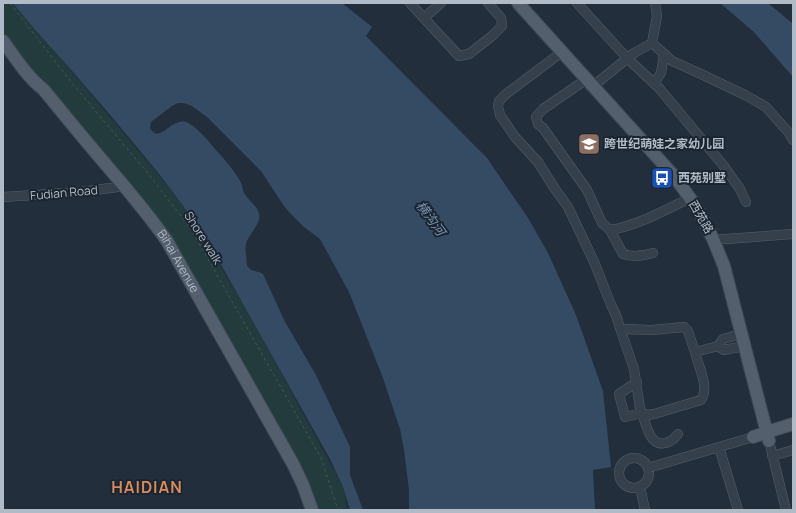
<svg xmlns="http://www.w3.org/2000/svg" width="796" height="513" viewBox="0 0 796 513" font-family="Manrope,'Noto Sans SC',sans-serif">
<rect width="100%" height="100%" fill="#222e3c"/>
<path fill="#243b3d" d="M3 3H14L185 206 253 321 343 487 348 510H310L306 493 187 276 3 37Z"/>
<path fill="#354b64" d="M13 3H342L372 27 366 36 487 158 528 218 548 253 576 315 603 391 611 467 593 470 595 510H409V490L404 450 400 429 383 378 349 292 320 239 304 227 290 213 284 206 261 171 207 117 192 106 184 103H178L172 106 151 122 150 128C160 145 170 118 186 122 195 125 209 141 215 149 223 158 236 172 241 183 243 188 243 193 247 197 250 202 258 207 259 214 262 223 248 235 246 244 245 248 246 253 246 256 247 261 246 265 249 268 253 272 259 271 263 274L285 322 316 375 350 447V475L363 510H350L343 487 330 459 205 236C165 178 119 125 73 72 53 49 32 27 13 3Z
M720 3H768L793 24V77L754 32Z"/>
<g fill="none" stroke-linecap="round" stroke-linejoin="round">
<g stroke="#545e6a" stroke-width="10">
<path id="minor" d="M410 3 459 56 469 54 492 36 502 26 501 18 488 3
M577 3 627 58 659 88 723 165 740 189 746 202
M424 18 441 3
M652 43 672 61 701 74 745 95 766 107 789 133 793 140
M562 52 506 94 499 101 498 106 500 115 515 137 538 162 555 189 568 207 595 264 611 305 616 315 621 331
M587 79 543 109 536 117 538 124 543 128 587 190 602 223 610 230C636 226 666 210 690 198
M654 83 661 73 664 54
M593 86 634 53 652 43 657 16 655 3
M3 197 81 192 125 186
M610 230 623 254C632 257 643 256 653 253
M713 239H726L793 234
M718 346 723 339 741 334
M695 352 688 331 684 327 652 330 623 329 621 331 634 369 640 408 642 413 647 415 654 414 701 400C710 387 698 366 695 352L718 346 724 350 744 346
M637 382 619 394 625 417 642 413C646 424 650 447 665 443 671 442 675 438 678 434
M769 441 786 510
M719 447 738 510
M772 456 793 450
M619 473a15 15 0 1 1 30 0a15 15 0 1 1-30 0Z
M648 468 753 437
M640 487 645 510"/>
</g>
<g stroke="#3f4955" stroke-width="14">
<g id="major">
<path d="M518 3 674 176 690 198 702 217 713 239 724 266 769 441"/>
<path id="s1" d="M3 41C15 57 27 77 43 89 54 102 65 116 76 129 107 167 140 202 167 241L293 464 303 485 312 510"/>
<path d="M753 437 767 432 793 424"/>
</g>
</g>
<path stroke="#3e5757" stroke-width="1" stroke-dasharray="3 3" stroke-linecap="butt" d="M10 3 71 82 146 171 191 229 321 458 338 510"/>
<use href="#minor" stroke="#35404c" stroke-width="9"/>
<use href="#major" stroke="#535f6c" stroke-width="12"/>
</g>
<defs>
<g id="school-square" transform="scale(1.15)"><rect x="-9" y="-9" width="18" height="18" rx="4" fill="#8d6e63" stroke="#1b2531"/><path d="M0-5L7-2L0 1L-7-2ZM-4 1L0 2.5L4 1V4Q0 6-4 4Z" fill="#fff"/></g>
<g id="bus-square" transform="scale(1.15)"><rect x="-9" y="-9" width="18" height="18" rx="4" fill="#1a4fb4" stroke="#1b2531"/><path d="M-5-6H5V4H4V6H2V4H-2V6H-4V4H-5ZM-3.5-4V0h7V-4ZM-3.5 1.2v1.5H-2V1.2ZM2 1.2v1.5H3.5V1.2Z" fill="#fff"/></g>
</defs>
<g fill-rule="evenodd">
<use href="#school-square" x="589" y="144"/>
<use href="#bus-square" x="662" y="178"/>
</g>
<g text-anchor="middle" stroke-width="4" stroke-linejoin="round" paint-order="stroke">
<g font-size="12" font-weight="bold" fill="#b1bbc8" stroke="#1b2531" text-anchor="start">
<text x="604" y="148">跨世纪萌娃之家幼儿园</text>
<text x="678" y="182">西苑别墅</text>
</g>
<g font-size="12" fill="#b1bbc8" stroke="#1b2531">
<text transform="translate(64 193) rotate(-5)" y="4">Fudian Road</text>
<text transform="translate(701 217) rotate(60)" y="4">西苑路</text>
<text transform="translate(203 238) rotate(58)" y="4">Shore walk</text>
<text dy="4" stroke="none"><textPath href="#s1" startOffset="282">Bihai Avenue</textPath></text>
</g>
<g font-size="13" font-style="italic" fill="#7793b1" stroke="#1b2531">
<text transform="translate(431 218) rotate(54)" y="5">横沟河</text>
</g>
<g font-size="16" font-weight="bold" letter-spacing="1" fill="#d88b5b" stroke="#1b2531">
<text x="147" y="493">HAIDIAN</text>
</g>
</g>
<rect width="796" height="513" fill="none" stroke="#b1bbc8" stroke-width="8"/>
</svg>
